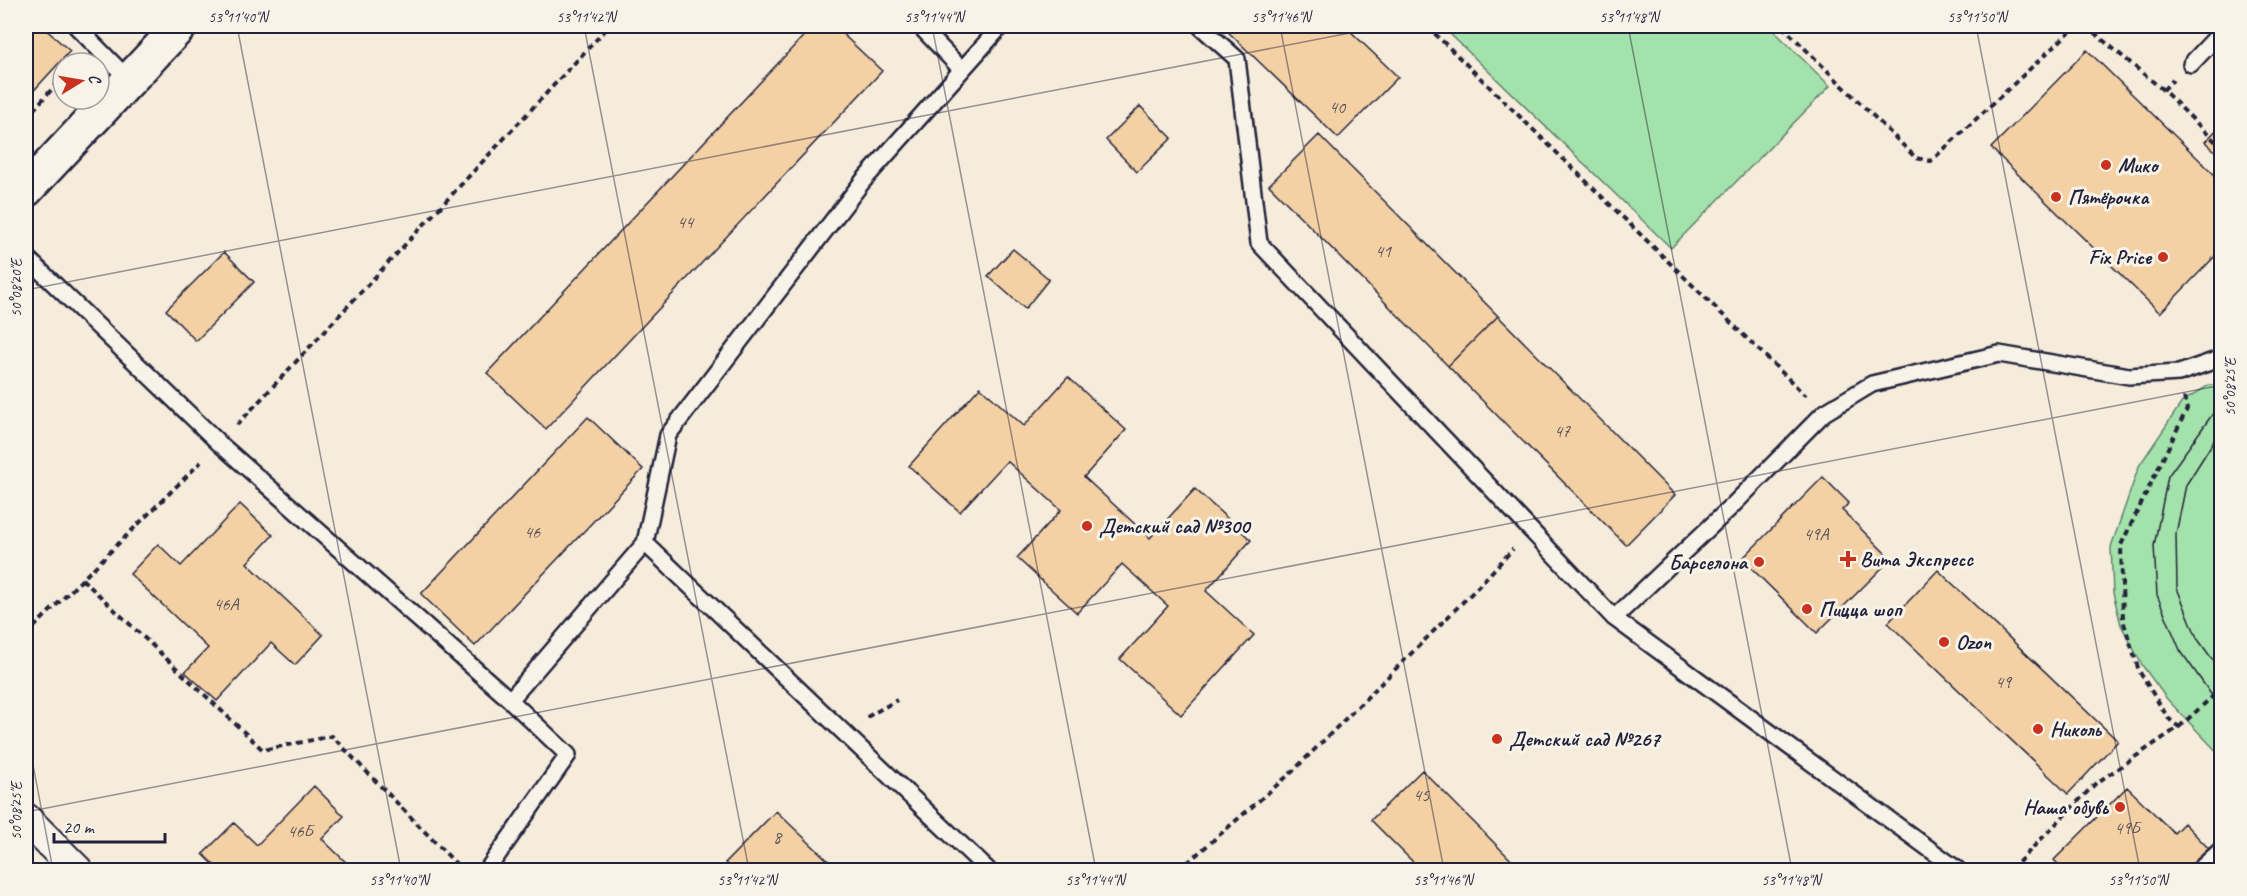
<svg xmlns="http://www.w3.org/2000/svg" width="2247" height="896" viewBox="0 0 2247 896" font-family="Caveat,sans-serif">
<rect width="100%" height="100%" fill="#f6ecdb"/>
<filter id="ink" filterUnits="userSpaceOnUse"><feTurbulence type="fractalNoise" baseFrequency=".0167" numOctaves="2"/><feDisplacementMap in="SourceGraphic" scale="12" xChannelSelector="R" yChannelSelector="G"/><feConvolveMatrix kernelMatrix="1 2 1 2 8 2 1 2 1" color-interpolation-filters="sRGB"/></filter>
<g filter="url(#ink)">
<path fill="#a3e2aa" stroke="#628272" stroke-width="1.5" d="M1455 26H1769L1830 86 1671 248 1448 32Z
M2209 385H2222V508L2215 529 2222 572 2221 756 2167 699 2142 665 2121 625 2113 593 2111 547 2139 466 2182 402Z"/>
<path fill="#f4d1a5" stroke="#22223b" stroke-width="1.5" d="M26 26H42L70 51 26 99Z
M813 26H834L882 71 546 429 487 373Z
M1222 26H1345L1398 77 1338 138Z
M2087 50 2222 182V249L2160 313 1991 148Z
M1140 106 1172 138 1137 172 1106 140Z
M2222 124V157L2205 142Z
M1319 135 1498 316 1448 366 1269 185Z
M1013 249 1049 279 1025 309 988 276Z
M224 252 254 282 196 341 166 310Z
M1498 316 1675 495 1626 545 1448 366Z
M1068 377 1126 430 1084 477 1150 538 1195 489 1251 540 1206 591 1254 635 1181 715 1120 659 1168 606 1122 564 1077 613 1017 558 1061 510 1007 461 960 512 909 466 980 387 1024 426Z
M588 417 643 469 475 646 421 594Z
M1823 477 1849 503 1842 510 1891 559 1817 633 1742 559Z
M240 504 273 535 247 563 323 635 295 665 271 643 217 701 185 672 208 648 130 574 158 544 181 566Z
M1938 570 2118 741 2068 794 1888 623Z
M1422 770 1521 870H1421L1371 820Z
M314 786 344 816 322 839 354 870H219L203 854 234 823 257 845Z
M2127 787 2174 833 2184 823 2213 853 2196 870H2064L2054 860Z
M776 811 838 870H733L725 863Z"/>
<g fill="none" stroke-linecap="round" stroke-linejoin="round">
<g stroke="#22223b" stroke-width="20">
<path id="lane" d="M76 26 128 79
M920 26 962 70
M1200 26 1237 59 1259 243 1614 618 1958 870
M2191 64 2222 31
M26 257 220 444 510 700
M1614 618 1731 507 1824 413 1872 384 1999 354 2129 376 2179 373 2222 358
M487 870 568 755 510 700 645 543
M988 870 645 543 668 435 863 181 1001 26
M2199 870 2222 849"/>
</g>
<g stroke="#22223b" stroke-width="34">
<path id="street" d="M26 819 77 870"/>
</g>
<g stroke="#22223b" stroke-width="38">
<path id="secondary" d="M26 190 180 26"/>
</g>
<path stroke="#22223b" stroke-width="4" stroke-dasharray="6 4.5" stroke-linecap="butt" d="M1427 26 1806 396
M1782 26 1916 158 1931 161 2076 26
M2086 26 2163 90 2222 148
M2163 90 2173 80
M26 118 63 77
M237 425 609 26
M82 579 263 750 332 736 462 870
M26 635 201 462
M867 717 897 700
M2179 727 2222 688
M1179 870 1292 772 1475 590 1513 549
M2011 870 2095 784 2179 727 2168 718 2139 671 2123 620 2121 545 2187 409 2184 397"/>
<use href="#lane" stroke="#f7f3e8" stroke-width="15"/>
<use href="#street" stroke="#f7f3e8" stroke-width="30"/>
<use href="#secondary" stroke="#f7f3e8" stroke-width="33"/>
<path stroke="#22223b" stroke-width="1.5" d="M2222 401 2168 476 2154 546 2157 595 2180 650 2213 697 2222 705
M2222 428 2186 485 2176 534 2177 588 2197 638 2222 673"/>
</g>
</g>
<path fill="none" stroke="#22223b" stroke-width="1.5" stroke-opacity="0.45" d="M237 26 401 870M584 26 749 870M932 26 1096 870M1280 26 1444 870M1628 26 1792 870M1976 26 2140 870M26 290 1386 26M26 728 53 870M26 812 2222 385"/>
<g fill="#c8321e" stroke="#f7f3e8" stroke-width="2">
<circle cx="2106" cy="165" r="6"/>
<circle cx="2056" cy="197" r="6"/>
<circle cx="2163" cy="257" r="6"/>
<circle cx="1087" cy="526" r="6"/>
<path d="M1845 550h6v6h6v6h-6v6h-6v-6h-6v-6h6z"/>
<circle cx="1759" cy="562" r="6"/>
<circle cx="1807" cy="609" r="6"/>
<circle cx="1944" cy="642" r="6"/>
<circle cx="2038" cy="729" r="6"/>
<circle cx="1497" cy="739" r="6"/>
<circle cx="2120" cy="807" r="6"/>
</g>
<g text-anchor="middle" stroke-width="6" stroke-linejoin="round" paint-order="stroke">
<g font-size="18" fill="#564e56">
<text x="1337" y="113">40</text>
<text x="685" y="228">44</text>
<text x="1383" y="257">41</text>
<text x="1562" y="437">47</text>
<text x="532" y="538">46</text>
<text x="1816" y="540">49А</text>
<text x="226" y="610">46А</text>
<text x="2003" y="688">49</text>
<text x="1421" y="801">45</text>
<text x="2127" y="834">49Б</text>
<text x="300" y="837">46Б</text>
<text x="777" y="843">8</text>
</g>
<g font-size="21" font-weight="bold" fill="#22223b" stroke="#f7f3e8" text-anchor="start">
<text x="2118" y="172">Мико</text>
<text x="2068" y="204">Пятёрочка</text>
<text x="2151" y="264" text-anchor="end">Fix Price</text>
<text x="1099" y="533">Детский сад №300</text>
<text x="1860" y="566">Вита Экспресс</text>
<text x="1747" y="569" text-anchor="end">Барселона</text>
<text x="1819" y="616">Пицца шоп</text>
<text x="1956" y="649">Ozon</text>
<text x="2050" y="736">Николь</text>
<text x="1509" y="746">Детский сад №267</text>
<text x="2108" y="814" text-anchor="end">Наша обувь</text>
</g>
</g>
<rect width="2247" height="896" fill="none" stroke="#f7f3e8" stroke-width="66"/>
<g transform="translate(81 81) rotate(79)"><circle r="28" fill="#f7f3e8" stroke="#a29fa3" stroke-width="1.5"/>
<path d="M0-4.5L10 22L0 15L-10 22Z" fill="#c8321e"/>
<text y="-9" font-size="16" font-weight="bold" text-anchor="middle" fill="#22223b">С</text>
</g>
<path d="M54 833v9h111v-9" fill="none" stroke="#22223b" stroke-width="3"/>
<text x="63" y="833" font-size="18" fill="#22223b" stroke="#f7f3e8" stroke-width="4.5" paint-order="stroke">20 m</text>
<rect x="33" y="33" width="2181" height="830" fill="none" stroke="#22223b" stroke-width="2"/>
<g font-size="15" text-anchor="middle" fill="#22223b">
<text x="238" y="22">53°11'40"N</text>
<text x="586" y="22">53°11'42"N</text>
<text x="934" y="22">53°11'44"N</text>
<text x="1281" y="22">53°11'46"N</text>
<text x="1629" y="22">53°11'48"N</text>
<text x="1977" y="22">53°11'50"N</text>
<text transform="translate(16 288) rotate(-90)" y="5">50°08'20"E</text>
<text transform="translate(2230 387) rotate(-90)" y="5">50°08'25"E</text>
<text transform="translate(16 811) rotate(-90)" y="5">50°08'25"E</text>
<text x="399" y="885">53°11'40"N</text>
<text x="747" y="885">53°11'42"N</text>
<text x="1095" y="885">53°11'44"N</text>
<text x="1443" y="885">53°11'46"N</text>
<text x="1791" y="885">53°11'48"N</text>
<text x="2138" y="885">53°11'50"N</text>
</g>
</svg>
